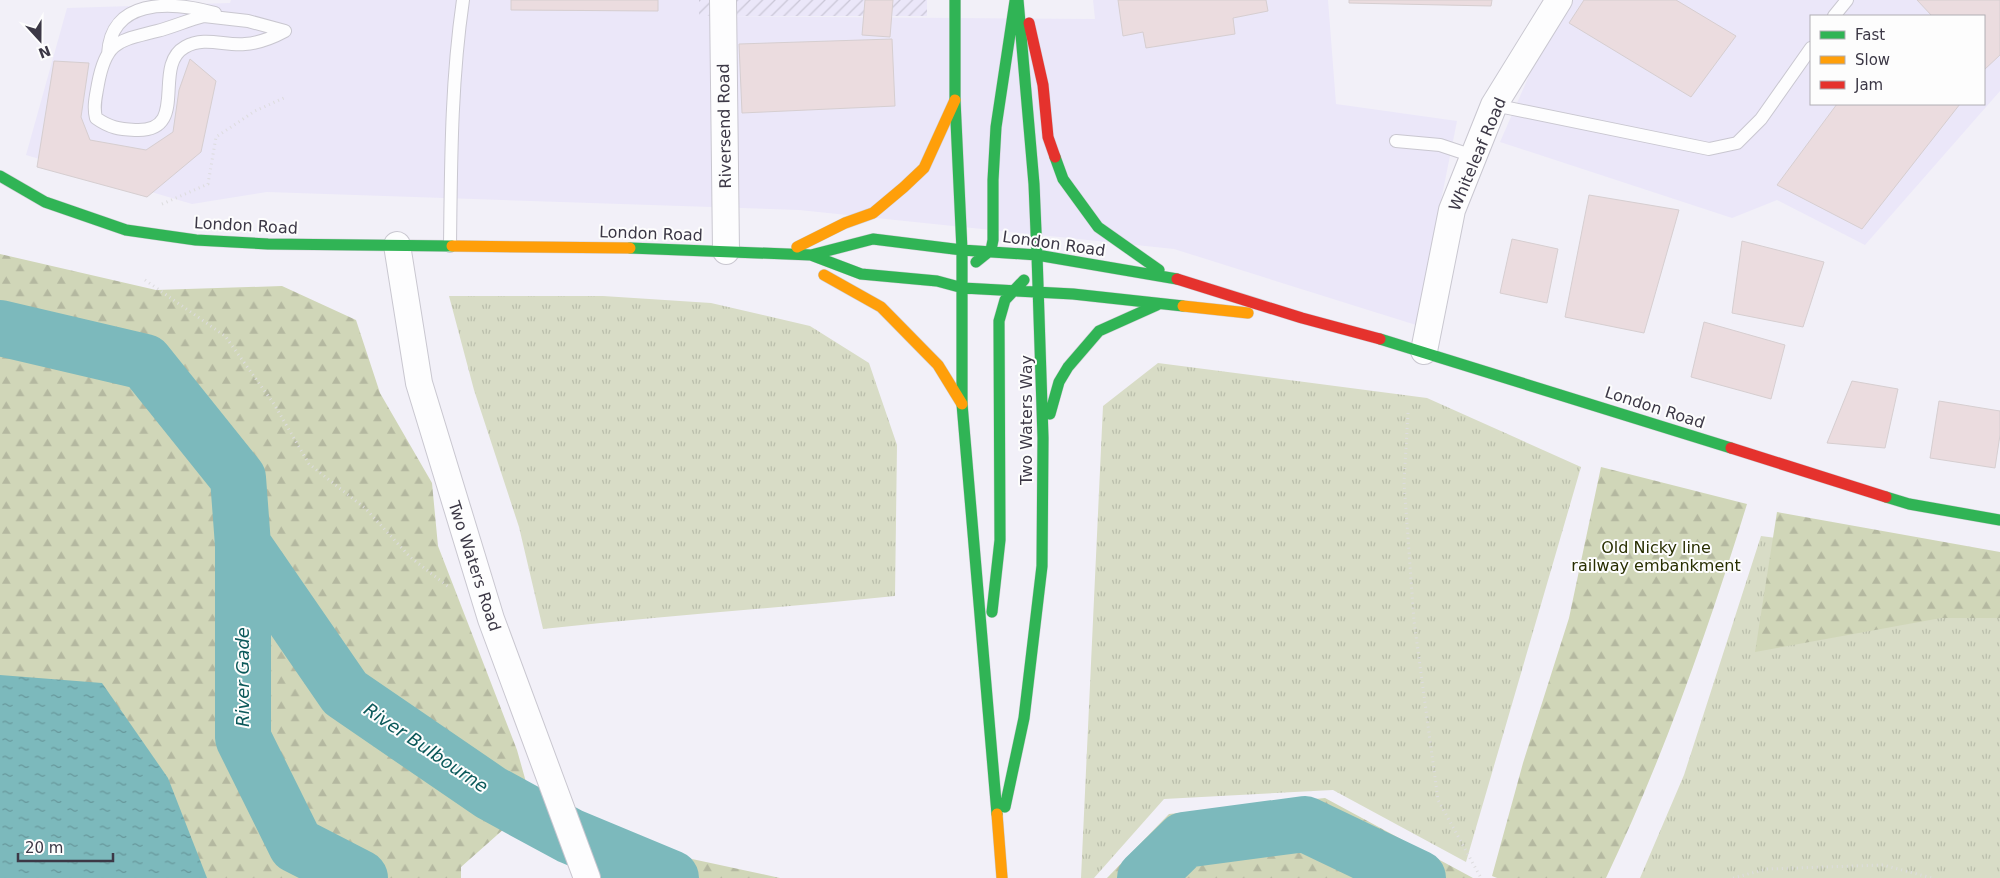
<svg xmlns="http://www.w3.org/2000/svg" width="2000" height="878" viewBox="0 0 2000 878" font-family="'DejaVu Sans',sans-serif">
<defs>
<pattern id="industrial-furrows" width="10" height="10" patternUnits="userSpaceOnUse" patternTransform="scale(1.25)"><rect width="10" height="10" fill="#ebe7f9"/><path d="M-1 1l2-2M0 10L10 0M9 11l2-2" fill="none" stroke="#cac7d7"/></pattern>
<pattern id="grass-tufts" width="24" height="20" patternUnits="userSpaceOnUse" patternTransform="scale(1.25)"><rect width="24" height="20" fill="#d8dcc6"/><path d="M3 7l-1-3M5 7V3M7 7l1-3M15 17l-1-3M17 17v-4M19 17l1-3" fill="none" stroke="#babeab"/></pattern>
<pattern id="forest-firs" width="22" height="20" patternUnits="userSpaceOnUse" patternTransform="scale(1.25)"><rect width="22" height="20" fill="#d0d6b8"/><path d="M5 1l3.5 6h-7zM16 11l3.5 6h-7z" fill="#b4b8a0"/></pattern>
<pattern id="water-ripples" width="26" height="14" patternUnits="userSpaceOnUse" patternTransform="scale(1.25)"><rect width="26" height="14" fill="#7cb9bc"/><path d="M2 4q2-2 4 0t4 0M15 11q2-2 4 0t4 0" fill="none" stroke="#67979b"/></pattern>
</defs>
<rect width="100%" height="100%" fill="#f2f0f8"/>
<path fill="#ebe7f9" fill-rule="evenodd" d="M231 0H699L700 16 1095 19 1093 0H1328L1336 104 1457 121 1416 325 1174 249 799 210 267 192 192 204 26 155 67 8 230 3Z
M1572 0H2000V91L1865 245 1777 200 1732 218 1500 142 1548 32ZM1811 16H1984V104H1811Z"/>
<path fill="url(#industrial-furrows)" d="M699 0H927V16H699Z"/>
<path fill="url(#grass-tufts)" d="M449 296H603L711 303 810 326 869 363 897 445 895 596C778 608 660 616 543 629L519 527 474 390Z
M1158 363 1427 398 1581 467 1466 862 1333 790 1164 799 1094 878H1081L1103 406Z
M1761 536 2000 567V878H1640L1684 775Z"/>
<path fill="url(#forest-firs)" d="M0 254 156 290 282 286 356 320 380 393 432 483 438 546 517 750 533 807 540 820 505 828 461 867V878H0Z
M1601 467 1747 504C1708 631 1663 758 1606 878H1497L1492 876 1523 763 1569 618Z
M1777 512 2000 552V618H1941L1755 652Z
M1325 798 1473 878H1107L1169 814Z
M627 845 780 878H635Z"/>
<path fill="url(#water-ripples)" d="M0 675 102 683 168 778 207 878H0Z"/>
<g fill="none" stroke-linecap="round" stroke-linejoin="round">
<path stroke="#7cb9bc" stroke-width="56" d="M0 328 145 362 238 478 243 545V738L296 845 360 878
M243 545 345 693 491 793 570 836 671 878
M1145 878 1184 840 1305 824 1418 878"/>
</g>
<path fill="#ebdcdf" stroke="#d6ced0" d="M511 0H658V11L511 10Z
M865 0H893L890 37 862 35Z
M1118 0H1266L1268 11 1233 18 1235 34 1146 48 1143 32 1123 36Z
M1349 0H1492L1491 6 1349 3Z
M1584 0H1676L1736 36 1691 97 1569 23Z
M1917 0H2000V55L1984 70V16H1932Z
M892 39 895 106 742 113 739 44Z
M190 59 216 81 201 152 147 197 37 167 54 61 89 63 81 117 90 140 146 150 173 132 179 90Z
M1837 104H1960L1862 229 1777 185Z
M1589 195 1679 210 1644 333 1565 317Z
M1512 239 1558 249 1547 303 1500 293Z
M1742 241 1824 262 1803 327 1732 313Z
M1704 322 1785 345 1771 399 1691 377Z
M1852 381 1898 389 1885 448 1827 443Z
M1939 401 2000 411V435L1995 468 1930 458Z"/>
<g fill="none" stroke-linecap="round" stroke-linejoin="round">
<g stroke="#c9c7d0" stroke-width="14">
<path id="lane" d="M204 16 248 21 285 31C272 38 260 43 245 44 224 46 205 36 185 47 151 66 191 133 135 130 119 129 110 128 96 118 93 106 96 96 98 84 106 40 119 41 157 31 173 27 188 20 204 16Z
M1834 16 1847 0
M108 54C111 0 167 0 215 13
M1494 105 1709 149 1737 143 1761 119 1811 48
M1396 141 1440 145 1473 156
M450 246C451 163 451 82 463 0"/>
</g>
<g stroke="#c9c7d0" stroke-width="28">
<path id="street" d="M723 0 726 251
M397 245 419 383 491 619 587 878
M1424 351 1452 210 1494 105 1559 0"/>
</g>
<g stroke="#cfced4" stroke-width="12">
<path id="fast" d="M955 0V100L962 250
M1018 0 1034 184 1037 255
M1055 157 1063 179 1098 227 1159 270
M0 176 45 202 126 230 196 240 268 244 452 246
M630 248 811 255 873 239 962 250 1037 255 1177 279
M962 250V404L997 814
M811 255 861 274 937 281 963 288 1073 294 1183 306
M976 262 991 250 993 240V180L996 127 1015 1
M1380 339 1731 448
M1050 414 1059 382 1068 367 1099 331 1157 305
M1886 497 1909 504 2000 520
M992 612 1000 540 999 321 1005 300 1024 280
M1005 807 1024 718 1042 566 1043 438 1037 255"/>
</g>
<g stroke="#cfced4" stroke-width="12">
<path id="slow" d="M452 246 630 248
M797 247 845 223 873 213 904 187 924 168 955 100
M824 275 881 307 938 365 962 404
M1183 306 1248 313
M997 814 1002 878"/>
</g>
<g stroke="#cfced4" stroke-width="12">
<path id="jam" d="M1029 23 1043 85 1048 137 1055 157
M1177 279 1302 318 1380 339
M1731 448 1886 497"/>
</g>
<path stroke="#dddcde" stroke-width="3" stroke-dasharray="1 4" stroke-linecap="butt" d="M162 204 208 184 216 137 255 111 286 97
M145 280 225 336 274 404 309 464 366 509 410 557 450 588
M1408 413 1404 482 1414 621 1438 800 1481 878
M1733 878 1767 869 1883 865 1932 878"/>
<use href="#lane" stroke="#fdfdfe" stroke-width="12"/>
<use href="#street" stroke="#fdfdfe" stroke-width="26"/>
<use href="#fast" stroke="#30b455" stroke-width="11"/>
<use href="#slow" stroke="#ff9f0a" stroke-width="11"/>
<use href="#jam" stroke="#e5322d" stroke-width="11"/>
</g>
<g text-anchor="middle" stroke-width="4" stroke-linejoin="round" paint-order="stroke">
<g font-size="16" fill="#3c3846" stroke="#fdfdfd">
<text transform="translate(724 126) rotate(-91)" y="6">Riversend Road</text>
<text transform="translate(1477 154) rotate(-67)" y="6">Whiteleaf Road</text>
<text transform="translate(246 225) rotate(3)" y="6">London Road</text>
<text transform="translate(651 233) rotate(2)" y="6">London Road</text>
<text transform="translate(1054 243) rotate(8)" y="6">London Road</text>
<text transform="translate(1655 407) rotate(18)" y="6">London Road</text>
<text transform="translate(1026 420) rotate(-90)" y="6">Two Waters Way</text>
<text transform="translate(475 566) rotate(72)" y="6">Two Waters Road</text>
</g>
<g font-size="16" fill="#282e00" stroke="#fdfdfd">
<text x="1656" y="553">Old Nicky line<tspan x="1656" dy="18">railway embankment</tspan></text>
</g>
<g font-size="18" font-style="italic" fill="#0b595a" stroke="#fdfdfd">
<text transform="translate(243 677) rotate(-90)" y="6">River Gade</text>
<text transform="translate(426 748) rotate(34)" y="6">River Bulbourne</text>
</g>
</g>
<rect x="1810" y="15" width="175" height="90" fill="#fdfdfd" stroke="#b0aeb4"/>
<rect x="1820" y="31" width="25" height="8" fill="#30b455" stroke="#b0aeb4"/>
<text x="1855" y="40" font-size="15" fill="#3c3846">Fast</text>
<rect x="1820" y="56" width="25" height="8" fill="#ff9f0a" stroke="#b0aeb4"/>
<text x="1855" y="65" font-size="15" fill="#3c3846">Slow</text>
<rect x="1820" y="81" width="25" height="8" fill="#e5322d" stroke="#b0aeb4"/>
<text x="1855" y="90" font-size="15" fill="#3c3846">Jam</text>
<g transform="translate(40 40) rotate(159)" stroke="#fdfdfd" stroke-width="4" paint-order="stroke">
<path d="M0-4L9 19L0 12L-9 19Z" fill="#3c3846"/>
<text y="-8" font-size="14" font-weight="bold" text-anchor="middle" fill="#3c3846">N</text>
</g>
<path d="M18 853v8h95v-8" fill="none" stroke="#3c3846" stroke-width="2.5"/>
<text x="25" y="853" font-size="15" fill="#3c3846" stroke="#fdfdfd" stroke-width="4" paint-order="stroke">20 m</text>
</svg>
